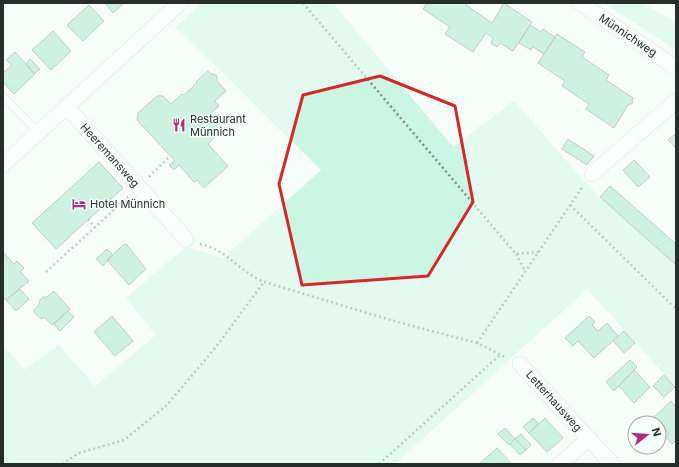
<svg xmlns="http://www.w3.org/2000/svg" width="679" height="467" viewBox="0 0 679 467" font-family="Inter,sans-serif">
<rect width="100%" height="100%" fill="#f5fefa"/>
<path fill="#cbf6e3" d="M201 3H333L453 147 514 101 593 191 676 265V387L587 289 395 464H3V346L25 369 59 345 95 386 156 335 126 298 186 247 223 258 321 170 176 27Z
M604 3H643L676 23V50Z"/>
<path fill="#9de2c4" stroke="#80938a" d="M105 3H124L113 13Z
M427 3H468L466 5 492 23 504 3 532 22 513 51 500 43 497 47 491 43 493 38 486 33 473 52 445 34 450 27 423 9Z
M89 5 104 21 83 41 67 25Z
M530 25 541 32 543 29 555 37 544 54 533 47 531 50 519 43Z
M53 31 71 51 51 70 32 50Z
M557 34 585 52 582 57 609 75 606 80 633 98 632 100 633 103 628 105 614 128 586 109 589 104 562 86 565 81 538 63Z
M15 52 35 74 14 94 3 82V73L12 65 6 60Z
M30 59 40 69 34 74 26 64Z
M208 71 211 74H214L217 76V81L226 91 215 101 219 106 210 114 214 118 212 121 221 131 208 144 228 166 204 188 197 180 194 182 179 165 174 170 169 165 175 161 137 120 138 113 157 96H163L171 104 182 94 184 95 197 83 196 82Z
M676 133V148L668 140Z
M568 139 594 156 587 165 562 149Z
M634 160 650 177 638 187 623 170Z
M99 162 123 188 56 249 32 223Z
M610 186 676 244V265L600 197Z
M124 244H126L146 269 129 285 107 260Z
M107 249 113 255 103 266 96 259Z
M3 252 14 264 17 261 24 268 20 271 29 281 6 300 3 297Z
M20 289 29 299 16 311 6 300Z
M54 291 70 309 52 325 44 317 41 319 33 311 39 305 40 300 43 297H47Z
M68 311 74 317 60 331 54 324Z
M112 316 133 341 115 356 94 332Z
M589 316 595 322 592 325 598 331 607 323 618 336 594 358 578 341 573 346 565 338Z
M624 331 635 343 624 353 613 341Z
M630 360 637 367 614 391 606 382Z
M634 370 650 387 634 403 619 386Z
M664 375 675 387 664 397 653 386Z
M671 401 676 407V440L672 444 665 437 669 434 654 417Z
M533 418 539 424 529 433 523 427Z
M545 418 563 438 547 452 529 433Z
M505 428 515 439 509 445 498 434Z
M521 434 531 445 526 450 515 439Z
M515 439 526 450 520 455 510 444Z
M497 448 512 464H479Z"/>
<g fill="none" stroke-linecap="round" stroke-linejoin="round">
<g stroke="#b8ccc2" stroke-width="8">
<path id="service" d="M3 96 38 132"/>
</g>
<g stroke="#b8ccc2" stroke-width="16">
<path id="minor" d="M580 3 676 68
M66 106 186 239
M3 165 180 3
M592 174 676 101
M520 364 612 464
M560 464 588 439"/>
</g>
<path stroke="#868e8b" stroke-width="2.5" stroke-dasharray="2 3" stroke-linecap="butt" d="M303 3 516 254 539 252
M149 177 170 156
M570 205 676 309
M88 219 95 227
M200 244C224 249 235 266 256 278 261 281 266 282 271 284L394 321 477 343 507 358
M516 254 525 271
M46 272 128 197
M477 343 583 186
M62 464 79 453 124 440 166 406 216 347 264 282
M379 464 501 354"/>
<use href="#service" stroke="#fff" stroke-width="7"/>
<use href="#minor" stroke="#fff" stroke-width="15"/>
</g>
<path d="M0 0H679V467H0ZM380 76 455 106 473 202 428 276 302 285 279 184 303 95Z" fill="#f5fefa" fill-opacity=".55" fill-rule="evenodd"/>
<path fill="none" stroke="#d62828" stroke-width="3" stroke-linejoin="round" d="M380 76 455 106 473 202 428 276 302 285 279 184 303 95Z"/>
<defs>
<g id="restaurant-bare" transform="scale(1.08)"><path d="M-5-6h1v4h1v-4h1v4h1v-4h1v5L-1.5 .5V6h-2V.5L-5-1ZM5-6V6H3V1.5H1.5Q1.5-4 5-6Z" fill="#ac2e7f" stroke="#f5fefa" stroke-width="2.5" paint-order="stroke"/></g>
<g id="hotel-bare" transform="scale(1.08)"><path d="M-6-4.5h1.5V1H6V5H4.5V3h-9V5H-6ZM-4 0a1.8 1.8 0 1 1 3.6 0ZM.5 0V-2.5h3Q6-2.5 6 0Z" fill="#ac2e7f" stroke="#f5fefa" stroke-width="2.5" paint-order="stroke"/></g>
</defs>
<g fill-rule="evenodd">
<use href="#restaurant-bare" x="179" y="125"/>
<use href="#hotel-bare" x="79" y="204"/>
</g>
<g text-anchor="middle" stroke-width="3" stroke-linejoin="round" paint-order="stroke">
<g font-size="11" fill="#262e2b" stroke="#f5fefa">
<text transform="translate(628 35) rotate(34)" y="4">Münnichweg</text>
<text transform="translate(110 155) rotate(48)" y="4">Heeremansweg</text>
<text transform="translate(554 401) rotate(48)" y="4">Letterhausweg</text>
</g>
<g font-size="11" fill="#262e2b" stroke="#f5fefa" text-anchor="start">
<text x="190" y="123">Restaurant<tspan x="190" dy="13">Münnich</tspan></text>
<text x="90" y="208">Hotel Münnich</text>
</g>
</g>
<rect width="679" height="467" fill="none" stroke="#262e2b" stroke-width="8"/>
<g transform="translate(647 435) rotate(73)"><circle r="19" fill="#f5fefa" stroke="#a2aba7"/>
<path d="M0-3L7 15L0 10L-7 15Z" fill="#ac2e7f"/>
<text y="-6" font-size="11" font-weight="bold" text-anchor="middle" fill="#262e2b">N</text>
</g>
</svg>
